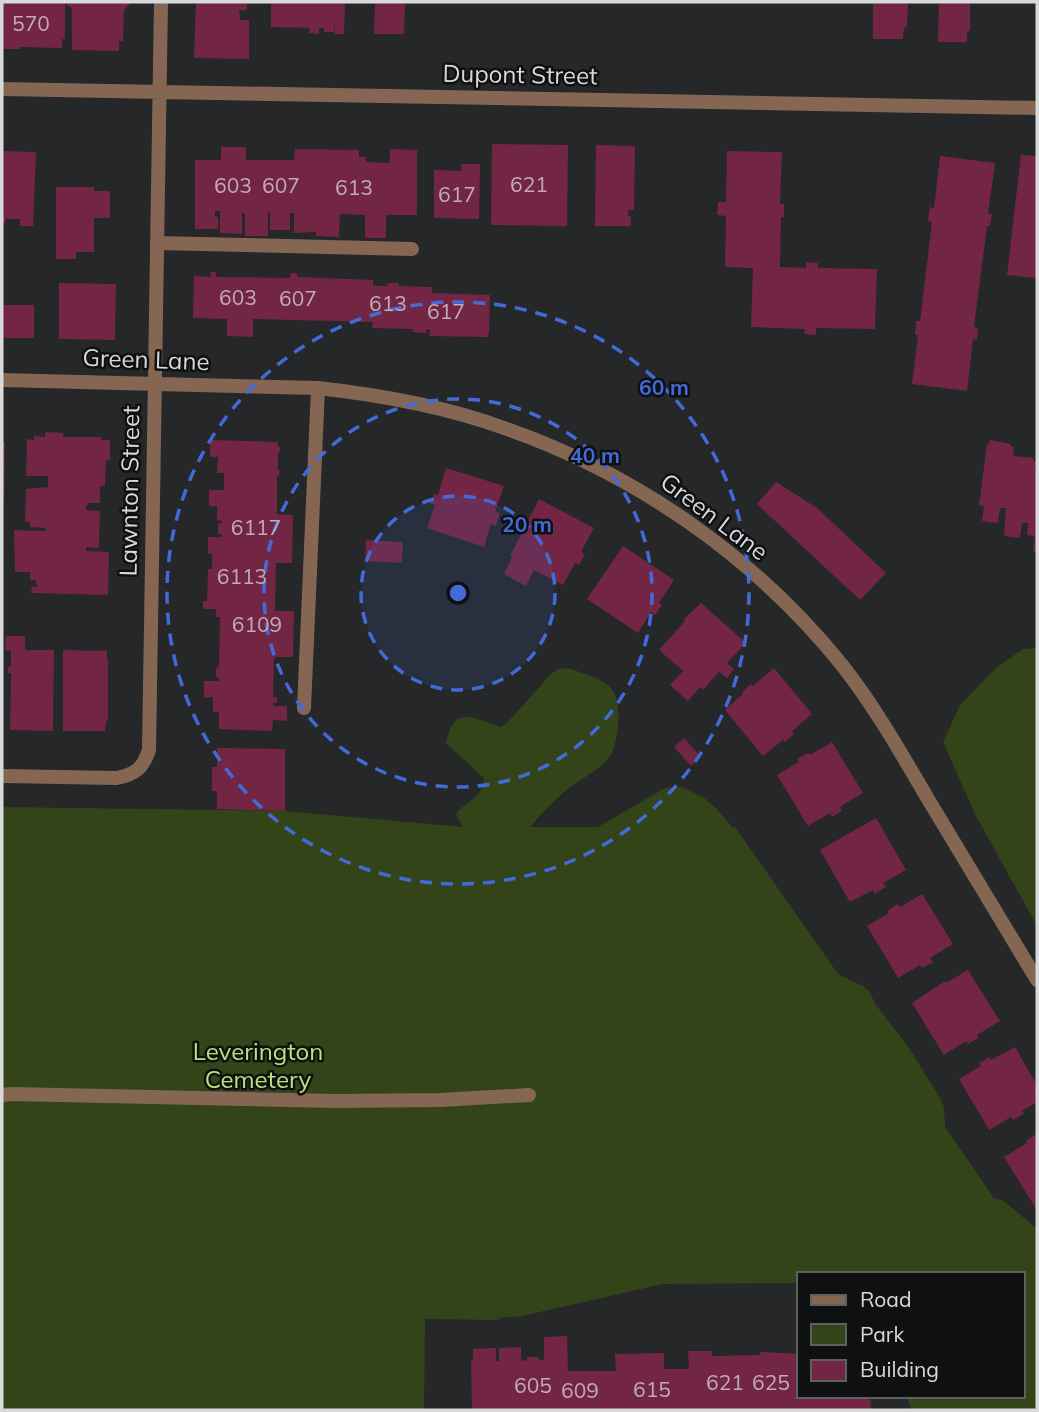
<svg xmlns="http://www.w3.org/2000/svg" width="1039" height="1412" viewBox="0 0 1039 1412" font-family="Mulish,sans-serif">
<rect width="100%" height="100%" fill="#252729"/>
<path fill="#334518" d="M1037 648V926L975 814 943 742 960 705 996 668 1023 649Z
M567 668C582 673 600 677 611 688 623 701 619 741 610 756 602 768 583 778 572 786 558 796 541 814 530 827H598L665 788 681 787 703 797 716 808 732 827H735L838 974 863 986 869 991 876 1005 909 1048 937 1093 944 1107 945 1127 994 1198 1004 1201 1037 1229V1410H912L906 1396H1023V1274H799V1283L663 1284 522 1316 499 1318 498 1320 425 1319 424 1410H2V807L285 811 463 827 456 814C468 799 481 800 484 778L446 743C454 704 472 718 501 727L507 723 551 674 559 669Z"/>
<path fill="#732644" d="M2 2H65V39H62V48L20 47V49H2Z
M67 2H129V5L124 10 123 42 119 41V51L72 50V8L67 5Z
M196 2H247V10H239L240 20H249V59L194 58Z
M271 2H345L344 34H335V21L334 32H324V28H319V34L309 33 310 28 271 27Z
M375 2H405L404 34H374Z
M873 2H908L907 28 904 27 903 39H873Z
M939 2H970V31H967V42H938Z
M492 144 568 145 567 226 491 225Z
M596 145 635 146 634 210H628V216L631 217V226H595Z
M221 147H246V160H294L295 149 359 150V157H366V162L390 163V149L417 150V215H386V238H365V215L340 214 339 237 316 236V232L294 233V213H290V230H270V212H268V236H245V213H242V234L220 233V211H215V217H218V229H195V160H221Z
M2 151 36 152 33 226H20V219H6L5 223H2Z
M727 151 782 152 780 203 784 204V217H781L780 267 806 268V262L818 263V268L877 269 875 329 816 328V335L804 334 805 329 751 327 753 268 725 267 726 216 717 215 718 202H726Z
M1021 155 1037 156V278L1007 275Z
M940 156 995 163 988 214H992L990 226H987L974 327 978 328 977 340 973 339 967 391 912 384 918 335H915L916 321H920L932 222 928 221 930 207 934 208Z
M461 164H480L479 219 434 218V170L462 171Z
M56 187H94V191H110V218H94V252H76V259H56Z
M210 272H216V277L290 278 291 273H297V277L373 280V286H387L388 283H399V286L432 287V293L490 295 489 334H488V337L429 336 430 329 426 330V333L413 332V329L372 328 373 322 253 319V337L227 336V319L193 318 194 276 211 277Z
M59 283 116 284 115 340 59 339Z
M3 305H34V338H3Z
M45 432 63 433V437H101V440H110V461L106 460 105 486H100V503H88V505H86V510L100 511 99 548 86 547V551L109 552 108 595 31 593 32 587H37L36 580H30V572H15L14 530 46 531V528L30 527V522H25L26 489 48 487V476H26L27 439 34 440V436L45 437Z
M210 440 278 442V447H280V452H278V470L280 471 279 476H277V514L293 515 292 563H276L275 611H294L293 657H274L273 697H277V703H273V706H287V721L273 720 272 731 219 729V712H213V697L204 698V681H219V677H216V667L219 668 220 617H216V609H203V601H207L208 569H212V553L208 554V537H222V534H218V523H222V521L217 520V506H209V490H224V473H217L218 457H210Z
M990 440 1011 444V447H1014L1013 456 1034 458 1033 461 1036 462 1035 470H1037V552L1033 551 1035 536 1027 535 1028 523H1022L1020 538 1004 536 1006 508H1000L998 523 982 521 984 506 979 505 987 444 989 445Z
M5 442 4 504H2V443Z
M446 468 504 486 495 512 500 513 496 526 491 524 484 547 427 528 435 505 430 504 434 494 438 495Z
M776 482 817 508 886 573 860 600 757 504Z
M539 499 594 528 581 552 585 554 579 565 575 563 563 585 534 570 526 586 504 574 512 557 510 556Z
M366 540 403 542 402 563 365 561Z
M623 546 674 580 659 603 662 605 655 615 651 612 638 633 587 599Z
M701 603 746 643 727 663 734 669 727 678 719 672 703 690 700 687 688 701 670 685 683 671 659 650 685 621 683 620Z
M6 636H25V650H54L53 731 10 730 11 673H8V667H11V651L5 650Z
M63 650 107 651V660L108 661V721H106L105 731H63Z
M774 668 812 714 792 731 794 734 785 742 783 740 763 756 725 710 743 694 742 692 751 684 753 686Z
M684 738 701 757 691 766 674 747Z
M832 742 863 793 840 807 842 811 832 817 830 813 808 826 777 775 799 762 797 759 808 753 810 755Z
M217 748 285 749V811L217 809V791H212V767H217Z
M876 818 906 870 883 883 886 887 874 894 873 890 850 902 820 850Z
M922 894 953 944 930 958 933 962 922 968 920 965 898 978 867 926 889 913 887 911 898 904 900 907Z
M968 970 1000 1021 977 1035 978 1038 968 1044 966 1041 944 1055 912 1003 945 981 946 983Z
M1015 1047 1037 1085V1102L1022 1111 1024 1114 1013 1120 1011 1117 989 1130 959 1079 981 1066 979 1063 990 1057 991 1060Z
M1036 1134 1037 1136V1210L1004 1157 1027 1143 1026 1141Z
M567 1336 568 1371H616L615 1354H618L664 1353V1369H689L688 1351H712V1356L760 1355V1352L799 1354V1396H870L871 1410H472L471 1361H473V1349L496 1348V1361H499V1348L521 1347V1361L527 1360V1357H539V1360H544V1337Z"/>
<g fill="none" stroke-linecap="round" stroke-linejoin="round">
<path stroke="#856652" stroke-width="14" d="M157 243 412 249
M304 708 318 388
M2 1095 11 1094 335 1101 440 1100 529 1095"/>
<path stroke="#856652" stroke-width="14" d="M2 89 1037 108
M2 380 318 388C381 395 444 406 504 428 636 474 754 556 842 665 875 707 901 753 928 799 964 859 1001 920 1037 980
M2 776 117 778C136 774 143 768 149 750L161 2"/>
</g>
<circle cx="458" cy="593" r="97" fill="#426ad8" fill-opacity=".12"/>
<g fill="none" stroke="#426ad8" stroke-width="3.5" stroke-dasharray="12 9">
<circle cx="458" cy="593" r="97"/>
<circle cx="458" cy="593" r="194"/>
<circle cx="458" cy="593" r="291"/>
</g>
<g text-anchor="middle" stroke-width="5" stroke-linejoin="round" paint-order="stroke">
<g font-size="21" fill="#bfacb4">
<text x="31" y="31">570</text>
<text x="529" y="192">621</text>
<text x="233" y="193">603</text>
<text x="281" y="193">607</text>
<text x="354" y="195">613</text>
<text x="457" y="202">617</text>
<text x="238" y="305">603</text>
<text x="298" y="306">607</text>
<text x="388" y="311">613</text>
<text x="446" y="319">617</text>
<text x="256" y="535">6117</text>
<text x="242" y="584">6113</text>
<text x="257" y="632">6109</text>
<text x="725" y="1390">621</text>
<text x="771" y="1390">625</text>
<text x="533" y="1393">605</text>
<text x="652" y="1397">615</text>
<text x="580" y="1398">609</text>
</g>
<g font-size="24" fill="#d8d9da" stroke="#0f1011">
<text transform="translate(520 75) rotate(1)" y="8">Dupont Street</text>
<text transform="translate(146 360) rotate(2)" y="8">Green Lane</text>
<text transform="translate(130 491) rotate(-89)" y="8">Lawnton Street</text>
<text transform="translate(714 517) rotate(37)" y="8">Green Lane</text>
</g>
<g font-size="24" fill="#b8e37a" stroke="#0f1011">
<text x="258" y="1060">Leverington<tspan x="258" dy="28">Cemetery</tspan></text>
</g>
</g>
<circle cx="458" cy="593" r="10" fill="#426ad8" stroke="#0f1011" stroke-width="3.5"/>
<g font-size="21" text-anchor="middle" font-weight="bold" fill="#426ad8" stroke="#0f1011" stroke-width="5" stroke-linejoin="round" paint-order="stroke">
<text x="664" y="395">60 m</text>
<text x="595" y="463">40 m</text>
<text x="527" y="532">20 m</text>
</g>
<rect width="1039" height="1412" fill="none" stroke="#d8d9da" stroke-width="7"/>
<rect x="797" y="1272" width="228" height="126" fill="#0f1011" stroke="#5f6061" stroke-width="2"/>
<rect x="811" y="1295" width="35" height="10" fill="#856652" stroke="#5f6061" stroke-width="2"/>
<text x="860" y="1307" font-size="21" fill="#d8d9da">Road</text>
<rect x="811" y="1324" width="35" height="21" fill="#334518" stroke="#5f6061" stroke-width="2"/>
<text x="860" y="1342" font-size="21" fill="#d8d9da">Park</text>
<rect x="811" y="1360" width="35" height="21" fill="#732644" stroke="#5f6061" stroke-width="2"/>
<text x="860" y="1377" font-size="21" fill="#d8d9da">Building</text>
</svg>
